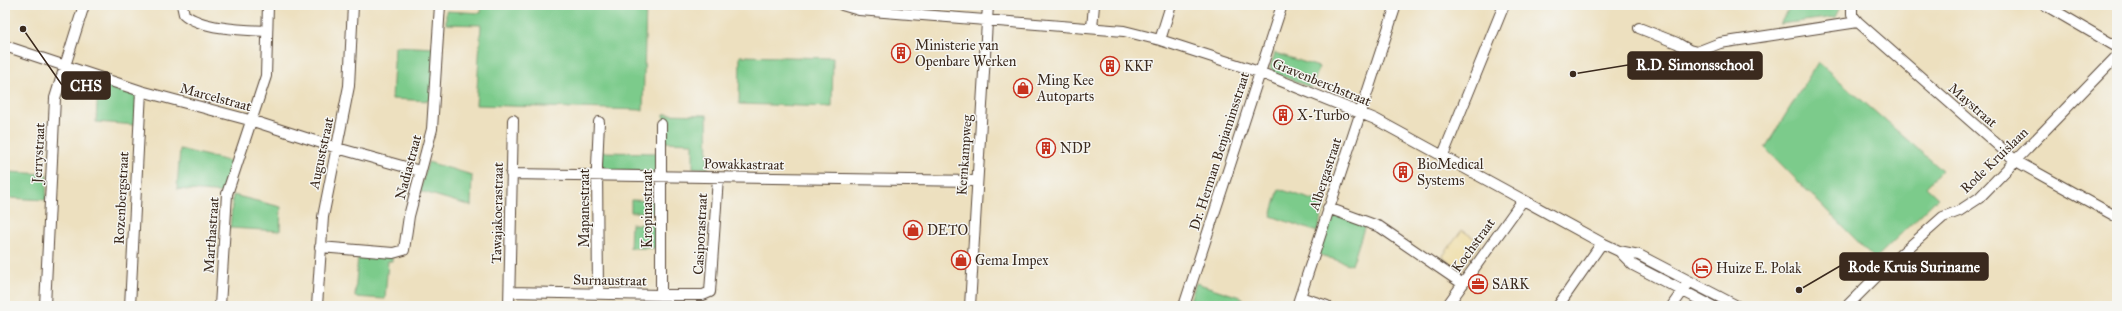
<svg xmlns="http://www.w3.org/2000/svg" width="2122" height="311" viewBox="0 0 2122 311" font-family="'IM FELL Great Primer',serif">
<rect width="100%" height="100%" fill="#f6f6f2"/>
<filter id="ink" filterUnits="userSpaceOnUse"><feTurbulence type="fractalNoise" baseFrequency=".025" numOctaves="2"/><feDisplacementMap in="SourceGraphic" scale="8" xChannelSelector="R" yChannelSelector="G"/><feConvolveMatrix kernelMatrix="1 2 1 2 8 2 1 2 1" color-interpolation-filters="sRGB"/></filter>
<filter id="wash" filterUnits="userSpaceOnUse"><feTurbulence type="fractalNoise" baseFrequency=".012" numOctaves="4" result="noise"/><feDisplacementMap in="SourceGraphic" scale="16" xChannelSelector="R" yChannelSelector="G"/><feGaussianBlur stdDeviation="0.9" result="paint"/><feColorMatrix in="noise" values="0 0 0 0 0 0 0 0 0 0 0 0 0 0 0 0 0 1.4 0 .05"/><feComposite in="paint" operator="in"/></filter>
<g filter="url(#wash)">
<rect width="100%" height="100%" fill="#ede0bf"/>
<path fill="#7ccb8b" stroke="#5c7a54" d="M482 5H646L643 110 476 105 481 25 446 24V11L481 13Z
M1791 5H1841L1835 17 1780 24Z
M395 46 435 48 432 101 392 99Z
M1275 53 1319 67 1312 88 1274 73 1270 67Z
M740 56 833 58 832 107 739 104Z
M1818 62 1942 170 1926 187 1938 198 1875 259 1765 148Z
M100 81 138 95 136 125 96 122 98 87Z
M664 114 707 115 708 168H693V143L664 142Z
M180 149 236 163 225 193 177 189Z
M601 152 659 153V172L602 171Z
M428 162 472 175 471 206 420 191Z
M9 172 47 174 46 200 8 198Z
M1279 189 1326 204 1317 232 1271 216Z
M233 195 281 207 280 231 230 228Z
M631 200 656 201V212H631Z
M1339 216 1365 225 1352 265 1317 254 1328 221 1332 218Z
M631 224 659 225 658 248H630Z
M358 254 392 257V261H388L385 299 355 297Z
M1196 283 1243 298 1241 306H1188Z"/>
<path fill="#eeda9e" stroke="#94825e" d="M1462 230 1478 241 1479 245 1463 268H1457L1442 257Z"/>
</g>
<g filter="url(#ink)">
<g fill="none" stroke-linecap="round" stroke-linejoin="round">
<g stroke="#564536" stroke-width="12">
<path id="minor" d="M182 5 184 14C201 29 244 30 267 31
M842 5 859 10 1124 31 1160 40 1259 72 1375 119 1602 243 1619 251 1639 255 1737 306
M1852 5V15L1858 22 2016 161 2117 217
M2045 5 2117 47
M1092 28 1094 5
M1639 28 1677 43 1689 50 1697 52 1720 43 1858 22
M1160 40 1171 5
M5 46 141 91 253 121 337 148 420 171
M1443 155 1504 5
M511 174 976 181
M1328 208 1380 227 1463 284
M320 247 393 253 404 250 409 216 432 129 440 5
M1619 251 1633 265 1712 306
M510 292 661 295H703L710 292 718 178
M598 294 597 166 599 122
M661 295V124
M1300 297 1327 306
M45 306 55 98 84 5
M130 306 141 91
M220 306 227 194 266 76 268 5
M317 306 323 217 349 86 353 5
M509 306 513 120
M970 306 988 5
M1184 306 1282 5
M1297 306 1396 5
M1447 306 1523 200
M1558 306 1602 243
M1672 306 1687 285
M1847 306 1881 272 1943 217 1959 211 1979 198 2117 56"/>
</g>
<use href="#minor" stroke="#fff" stroke-width="10"/>
</g>
</g>
<defs>
<g id="building-ring" transform="scale(1)"><circle r="9.5" fill="#f6f6f2" stroke="#c8321e" stroke-width="1.5"/><path d="M-4-6H4V6H1V3H-1V6H-4ZM-2.5-4.3h1.7v1.8h-1.7ZM.8-4.3h1.7v1.8H.8ZM-2.5-1h1.7V.8h-1.7ZM.8-1h1.7V.8H.8Z" fill="#c8321e"/></g>
<g id="shop-ring" transform="scale(1)"><circle r="9.5" fill="#f6f6f2" stroke="#c8321e" stroke-width="1.5"/><path d="M-5-2.5h2.3a2.7 3.5 0 0 1 5.4 0H5L5.5 6h-11ZM-1.5-2.5h3a1.5 2.3 0 0 0-3 0Z" fill="#c8321e"/></g>
<g id="hotel-ring" transform="scale(1)"><circle r="9.5" fill="#f6f6f2" stroke="#c8321e" stroke-width="1.5"/><path d="M-6-4.5h1.5V1H6V5H4.5V3h-9V5H-6ZM-4 0a1.8 1.8 0 1 1 3.6 0ZM.5 0V-2.5h3Q6-2.5 6 0Z" fill="#c8321e"/></g>
<g id="office-ring" transform="scale(1)"><circle r="9.5" fill="#f6f6f2" stroke="#c8321e" stroke-width="1.5"/><path d="M-6-3h4V-5.5h4V-3h4V5H-6ZM-1-4.5V-3h2v-1.5ZM-6 0V1H6V0Z" fill="#c8321e"/></g>
</defs>
<g fill-rule="evenodd">
<use href="#building-ring" x="901" y="53"/>
<use href="#building-ring" x="1110" y="66"/>
<use href="#shop-ring" x="1023" y="88"/>
<use href="#building-ring" x="1283" y="115"/>
<use href="#building-ring" x="1046" y="148"/>
<use href="#building-ring" x="1403" y="172"/>
<use href="#shop-ring" x="913" y="230"/>
<use href="#shop-ring" x="961" y="260"/>
<use href="#hotel-ring" x="1702" y="268"/>
<use href="#office-ring" x="1478" y="284"/>
</g>
<g text-anchor="middle" stroke-width="3" stroke-linejoin="round" paint-order="stroke">
<g font-size="14" fill="#3b2a1e" stroke="#f6f6f2" text-anchor="start">
<text x="915" y="50">Ministerie van<tspan x="915" dy="16">Openbare Werken</tspan></text>
<text x="1124" y="71">KKF</text>
<text x="1037" y="85">Ming Kee<tspan x="1037" dy="16">Autoparts</tspan></text>
<text x="1297" y="120">X-Turbo</text>
<text x="1060" y="153">NDP</text>
<text x="1417" y="169">BioMedical<tspan x="1417" dy="16">Systems</tspan></text>
<text x="927" y="235">DETO</text>
<text x="975" y="265">Gema Impex</text>
<text x="1716" y="273">Huize E. Polak</text>
<text x="1492" y="289">SARK</text>
</g>
<g font-size="14" fill="#3b2a1e" stroke="#f6f6f2">
<text transform="translate(1322 82) rotate(22)" y="5">Gravenberchstraat</text>
<text transform="translate(216 97) rotate(15)" y="5">Marcelstraat</text>
<text transform="translate(1973 105) rotate(41)" y="5">Maystraat</text>
<text transform="translate(1219 151) rotate(-72)" y="5">Dr. Herman Benjaminsstraat</text>
<text transform="translate(38 153) rotate(-87)" y="5">Jerrystraat</text>
<text transform="translate(321 153) rotate(-78)" y="5">Auguststraat</text>
<text transform="translate(964 155) rotate(-86)" y="5">Kernkampweg</text>
<text transform="translate(1994 160) rotate(-44)" y="5">Rode Kruislaan</text>
<text transform="translate(744 164) rotate(1)" y="5">Powakkastraat</text>
<text transform="translate(408 167) rotate(-75)" y="5">Nadiastraat</text>
<text transform="translate(1325 174) rotate(-72)" y="5">Albergastraat</text>
<text transform="translate(121 198) rotate(-87)" y="5">Rozenbergstraat</text>
<text transform="translate(584 208) rotate(-90)" y="5">Mapanestraat</text>
<text transform="translate(647 209) rotate(-90)" y="5">Kropinastraat</text>
<text transform="translate(497 213) rotate(-89)" y="5">Tawajakoerastraat</text>
<text transform="translate(700 234) rotate(-87)" y="5">Casiporastraat</text>
<text transform="translate(211 235) rotate(-86)" y="5">Marthastraat</text>
<text transform="translate(1473 245) rotate(-54)" y="5">Kochstraat</text>
<text transform="translate(610 280) rotate(1)" y="5">Surnaustraat</text>
</g>
</g>
<path fill="none" stroke="#3b2a1e" stroke-width="1.5" d="M1573 74L1628 65M23 29L62 85M1799 290L1840 266"/>
<g fill="#3b2a1e" stroke="#f6f6f2" stroke-width="1.5">
<circle cx="1573" cy="74" r="4"/>
<circle cx="23" cy="29" r="4"/>
<circle cx="1799" cy="290" r="4"/>
</g>
<g fill="#3b2a1e" stroke="#3b2a1e" stroke-width="1.5">
<rect x="1628" y="52" width="134" height="27" rx="4"/>
<rect x="62" y="72" width="48" height="27" rx="4"/>
<rect x="1840" y="253" width="148" height="27" rx="4"/>
</g>
<g font-size="15" text-anchor="middle" font-weight="bold" fill="#fff">
<text x="1695" y="70">R.D. Simonsschool</text>
<text x="86" y="91">CHS</text>
<text x="1914" y="272">Rode Kruis Suriname</text>
</g>
<rect width="2122" height="311" fill="none" stroke="#f6f6f2" stroke-width="20"/>
</svg>
